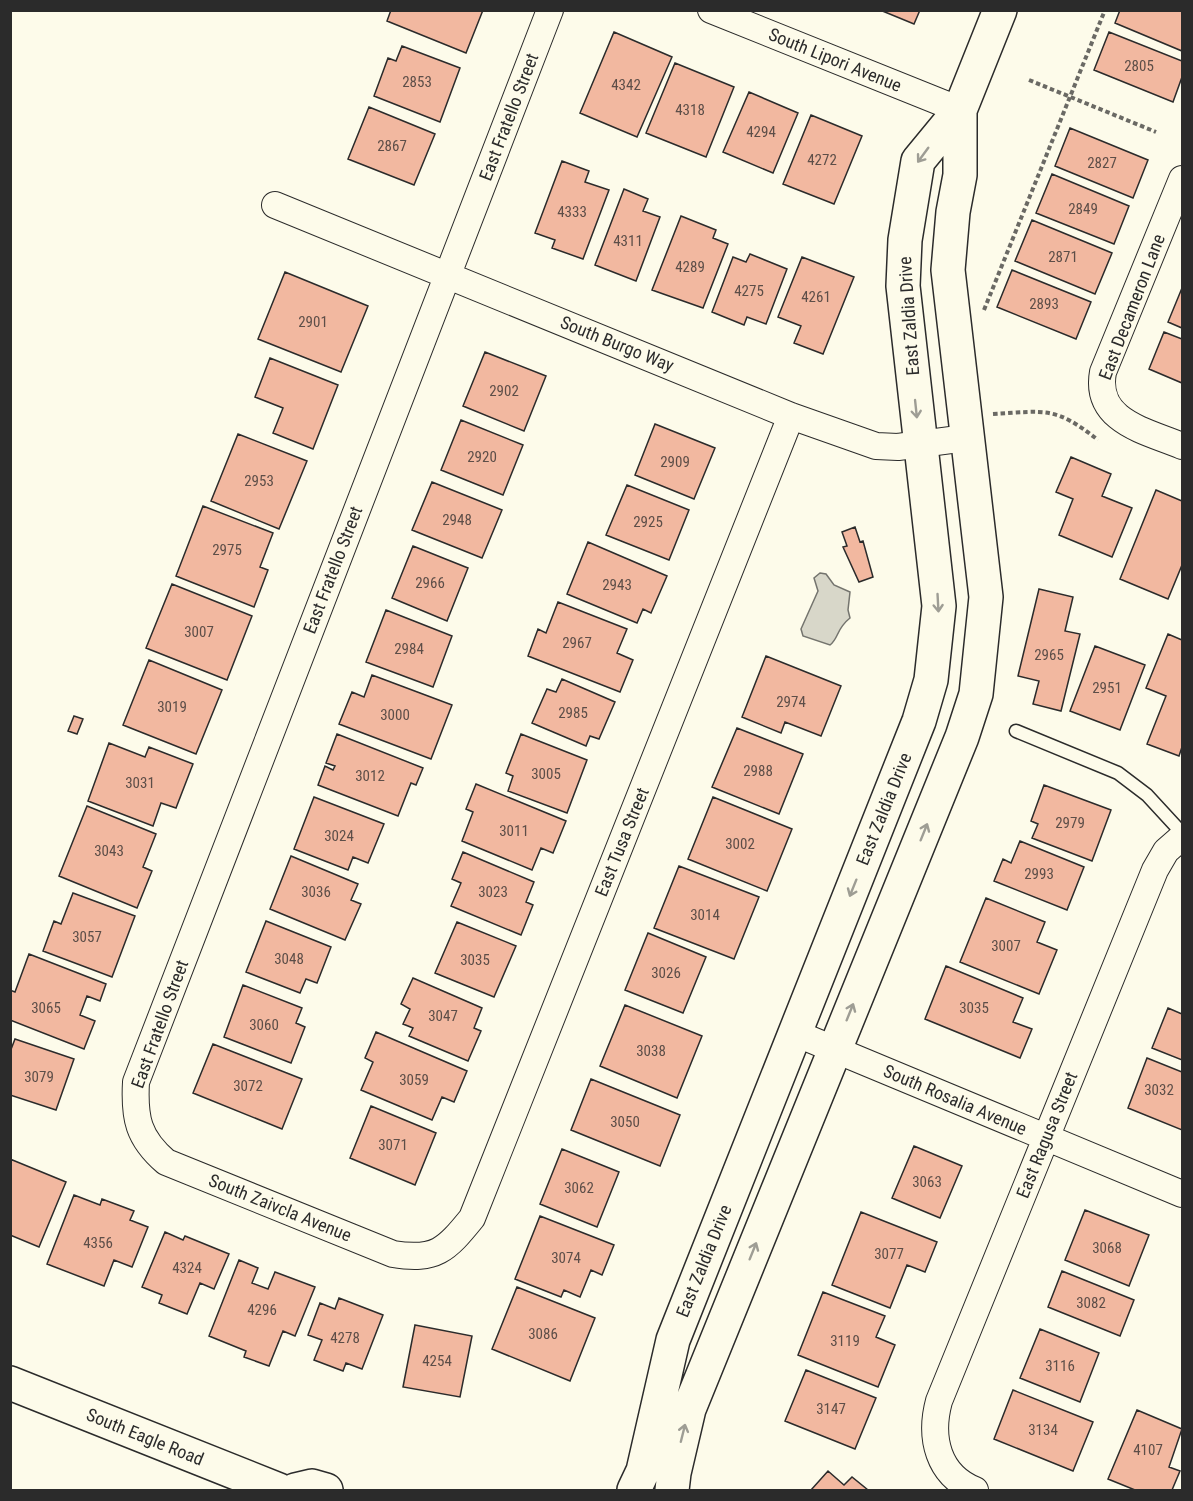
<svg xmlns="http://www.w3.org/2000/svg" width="1193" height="1501" viewBox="0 0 1193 1501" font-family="'Roboto Condensed',sans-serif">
<rect width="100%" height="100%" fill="#fdfbea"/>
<path fill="#d8d7c9" stroke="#74746e" stroke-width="1.5" d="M820 573 826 574 834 585 850 592 848 610 850 618C836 629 839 638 830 645L803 636 801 629 818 591 814 578Z"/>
<path fill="#f2b8a0" stroke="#2b2b2b" stroke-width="1.5" d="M391 10H483L466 53 387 21Z
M880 10H920L914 24Z
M1120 10H1182V51L1115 23Z
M614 32 672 57 637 137 580 113Z
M1109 32 1182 61V77L1173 102 1094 70Z
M402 46 460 68 440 122 374 96 388 58 396 61Z
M675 63 734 87 706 157 646 133Z
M749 92 798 113 773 173 723 152Z
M369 107 435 134 414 185 348 159Z
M811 115 862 136 834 204 783 184Z
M1070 128 1148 160 1133 198 1055 166Z
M562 161 589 171 585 182 609 190 583 259 552 248 555 240 535 233Z
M1052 174 1129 206 1114 244 1036 213Z
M624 189 648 199 643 211 660 217 636 281 595 265Z
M681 216 716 230 713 238 728 244 703 308 652 290Z
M1032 220 1112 253 1095 294 1015 261Z
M750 254 787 269 766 324 747 317 744 325 712 312 733 257 746 262Z
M802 257 854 277 823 354 794 343 801 326 778 317Z
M1012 270 1091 302 1076 339 997 307Z
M285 272 368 306 341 372 258 339Z
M1182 288V328L1168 322Z
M1164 332 1182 339V383L1149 369Z
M485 352 546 376 524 431 463 406Z
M270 358 338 385 313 449 273 433 283 408 255 397Z
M461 420 523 445 503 495 441 470Z
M655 424 715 448 694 499 635 475Z
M238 434 307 461 279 529 211 501Z
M1071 457 1111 474 1102 496 1132 508 1112 557 1059 535 1073 499 1056 492Z
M432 482 502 510 482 558 412 530Z
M627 485 689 510 669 560 606 535Z
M1156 490 1182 501V565L1168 599 1120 579Z
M203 506 273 533 260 567 268 570 254 607 176 576Z
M855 527 860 542 863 541 873 577 859 582 843 547 847 546 842 532Z
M588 542 667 576 651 613 643 609 637 623 567 594Z
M413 546 468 568 447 621 392 598Z
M172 584 252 616 227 680 146 648Z
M1039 589 1073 597 1065 631 1080 634 1061 711 1033 704 1039 681 1018 676Z
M558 602 627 629 617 653 633 660 620 692 528 656 538 629 546 633Z
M386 610 452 636 433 687 366 662Z
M1168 634 1182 640V747L1179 756 1147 744 1166 696 1146 688Z
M1095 646 1145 665 1120 730 1070 711Z
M766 656 841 686 821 736 785 722 781 733 742 717Z
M149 660 222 690 196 754 123 725Z
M372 675 452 705 431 759 339 724 352 692 364 697Z
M562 679 615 702 599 739 590 736 586 746 532 723 547 689 556 692Z
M74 716 83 719 77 734 68 731Z
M737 728 803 754 779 814 712 787Z
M337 734 423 768 416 785 411 783 398 816 318 785 325 766 333 770 335 766 326 763Z
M521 734 587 760 567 813 508 791 513 776 506 773Z
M109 743 145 757 149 747 193 764 176 808 161 803 153 826 88 801Z
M476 784 566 821 553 853 541 848 532 870 462 841 473 812 466 809Z
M1044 785 1111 810 1092 861 1032 838 1038 824 1031 821Z
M314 797 384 824 368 863 353 857 348 870 294 849Z
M713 797 792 829 767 891 688 859Z
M87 806 156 834 143 867 152 871 137 908 59 876Z
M1020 841 1084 867 1067 910 994 881 1003 859 1011 863Z
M463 852 534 882 526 902 533 905 521 935 451 906 461 883 452 879Z
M291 856 358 884 351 900 361 904 345 940 270 909Z
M679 866 759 897 734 959 654 928Z
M73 893 135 916 112 977 43 951 54 921 61 924Z
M986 898 1045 922 1037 942 1057 950 1039 994 960 962Z
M266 921 331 947 317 983 306 979 300 993 246 972Z
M457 922 516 946 494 997 435 973Z
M648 933 706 957 683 1013 625 990Z
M29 954 106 984 100 1001 87 996 80 1015 95 1021 84 1049 10 1020V990L15 992Z
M946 966 1023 998 1013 1022 1032 1029 1020 1058 925 1019Z
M413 978 482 1008 474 1028 481 1031 468 1061 409 1036 413 1028 403 1024 410 1009 401 1004Z
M243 985 302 1008 296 1023 305 1027 291 1063 224 1037Z
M625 1005 702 1036 677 1098 600 1066Z
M1168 1008 1182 1014V1060L1152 1048Z
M376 1032 467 1071 454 1102 442 1097 432 1120 361 1090 373 1062 365 1058Z
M15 1039 74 1059 56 1110 10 1095V1052Z
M213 1044 302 1079 282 1129 193 1093Z
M1147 1058 1182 1072V1130L1128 1108Z
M591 1079 680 1115 660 1166 571 1130Z
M371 1106 436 1133 415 1185 350 1158Z
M914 1146 962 1166 940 1218 892 1198Z
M562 1149 619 1172 597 1227 540 1204Z
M10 1159 66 1182 39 1247 10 1235Z
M74 1195 100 1205 102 1199 134 1211 130 1220 148 1227 132 1267 114 1260 104 1286 47 1264Z
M1085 1210 1149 1235 1129 1286 1065 1260Z
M861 1212 937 1242 925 1272 907 1265 890 1308 832 1285Z
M540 1216 614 1245 602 1275 591 1270 580 1297 564 1290 561 1297 515 1279Z
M165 1232 183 1240 185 1236 229 1254 214 1289 200 1283 187 1314 159 1303 162 1295 142 1287Z
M239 1260 258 1268 252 1283 268 1289 275 1272 315 1287 295 1336 283 1331 269 1366 244 1357 246 1351 209 1336Z
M1062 1271 1134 1300 1120 1336 1048 1307Z
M517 1287 595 1318 570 1381 492 1349Z
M823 1292 885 1316 876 1337 895 1345 878 1387 798 1355Z
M339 1298 383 1315 362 1369 346 1363 343 1371 314 1360 322 1340 308 1335 320 1303 335 1309Z
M415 1325 472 1336 460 1397 403 1387Z
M1040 1329 1099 1353 1080 1402 1020 1378Z
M806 1370 876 1398 855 1449 785 1421Z
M1013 1390 1093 1422 1073 1471 994 1439Z
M1137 1410 1182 1429 1169 1467 1180 1471 1172 1490H1135L1108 1479Z
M828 1471 844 1485 852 1477 868 1490H811Z"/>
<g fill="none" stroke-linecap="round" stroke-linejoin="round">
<g stroke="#2b2b2b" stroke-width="15">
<path id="lane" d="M1016 731 1118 773 1147 795 1182 833"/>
</g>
<g stroke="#2b2b2b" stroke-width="28">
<path id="street" d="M550 10 136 1082C134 1118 138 1138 166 1162L393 1254C436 1261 446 1250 472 1218L791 416
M711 10 960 110
M1182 179 1103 372C1094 422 1147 431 1182 446
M275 205 791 416 876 446 898 447 966 438
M795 1033 1182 1194
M975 1490C938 1475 929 1438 939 1401L1155 870 1166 851 1182 837"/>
</g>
<g stroke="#2b2b2b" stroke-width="36">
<path id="secondary" d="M10 1383 279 1490
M295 1490 312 1486 326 1490
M634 1490 643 1471 673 1340 919 721 931 680 939 606 903 286 905 240 918 161 960 110 1000 10
M672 1490 674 1473 689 1409 962 737 976 694 986 597 948 270 953 212 960 175V110"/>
</g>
<path stroke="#6a6964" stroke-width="4" stroke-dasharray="4.5 3" stroke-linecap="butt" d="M1029 80 1156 132
M984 310 1105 10
M993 414C1046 411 1055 406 1098 440"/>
<use href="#lane" stroke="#fdfbea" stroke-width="12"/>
<use href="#street" stroke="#fdfbea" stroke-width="26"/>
<use href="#secondary" stroke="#fdfbea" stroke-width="33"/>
</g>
<defs><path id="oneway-shaft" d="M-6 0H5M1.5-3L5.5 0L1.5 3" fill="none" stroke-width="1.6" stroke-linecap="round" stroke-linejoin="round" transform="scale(1.5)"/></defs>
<g stroke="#9e9d94">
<use href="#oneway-shaft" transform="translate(923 155) rotate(126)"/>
<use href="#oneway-shaft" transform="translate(916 409) rotate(84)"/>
<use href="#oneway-shaft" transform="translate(938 603) rotate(87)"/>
<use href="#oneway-shaft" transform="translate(924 832) rotate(-68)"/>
<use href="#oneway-shaft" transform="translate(853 888) rotate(112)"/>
<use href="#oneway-shaft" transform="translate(850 1012) rotate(-68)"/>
<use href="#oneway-shaft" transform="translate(753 1251) rotate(-68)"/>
<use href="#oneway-shaft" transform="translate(683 1433) rotate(-76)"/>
</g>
<g text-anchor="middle" stroke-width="4.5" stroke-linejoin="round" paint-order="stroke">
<g font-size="15" fill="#5d4e48">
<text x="1139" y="71">2805</text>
<text x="417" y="87">2853</text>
<text x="626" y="90">4342</text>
<text x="690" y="115">4318</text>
<text x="761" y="137">4294</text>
<text x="392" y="151">2867</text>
<text x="822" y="165">4272</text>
<text x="1102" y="168">2827</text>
<text x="1083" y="214">2849</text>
<text x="572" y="217">4333</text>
<text x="628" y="246">4311</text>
<text x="1063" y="262">2871</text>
<text x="690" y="272">4289</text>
<text x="749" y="296">4275</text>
<text x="816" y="302">4261</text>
<text x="1044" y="309">2893</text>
<text x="313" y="327">2901</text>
<text x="504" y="396">2902</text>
<text x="482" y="462">2920</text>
<text x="675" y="467">2909</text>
<text x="259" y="486">2953</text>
<text x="457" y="525">2948</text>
<text x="648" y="527">2925</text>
<text x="227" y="555">2975</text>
<text x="430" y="588">2966</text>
<text x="617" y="590">2943</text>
<text x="199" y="637">3007</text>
<text x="577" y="648">2967</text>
<text x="409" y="654">2984</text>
<text x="1049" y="660">2965</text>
<text x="1107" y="693">2951</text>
<text x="791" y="707">2974</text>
<text x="172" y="712">3019</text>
<text x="573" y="718">2985</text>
<text x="395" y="720">3000</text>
<text x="758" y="776">2988</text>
<text x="546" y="779">3005</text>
<text x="370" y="781">3012</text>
<text x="140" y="788">3031</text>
<text x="1070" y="828">2979</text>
<text x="514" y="836">3011</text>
<text x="339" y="841">3024</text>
<text x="740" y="849">3002</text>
<text x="109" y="856">3043</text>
<text x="1039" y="879">2993</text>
<text x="316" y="897">3036</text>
<text x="493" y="897">3023</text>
<text x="705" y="920">3014</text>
<text x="87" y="942">3057</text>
<text x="1006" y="951">3007</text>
<text x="289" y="964">3048</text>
<text x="475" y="965">3035</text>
<text x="666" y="978">3026</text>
<text x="46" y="1013">3065</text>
<text x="974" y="1013">3035</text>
<text x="443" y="1021">3047</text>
<text x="264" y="1030">3060</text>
<text x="651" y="1056">3038</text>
<text x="39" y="1082">3079</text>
<text x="414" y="1085">3059</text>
<text x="248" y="1091">3072</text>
<text x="1159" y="1095">3032</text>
<text x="625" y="1127">3050</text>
<text x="393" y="1150">3071</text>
<text x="927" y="1187">3063</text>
<text x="579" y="1193">3062</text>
<text x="98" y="1248">4356</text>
<text x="1107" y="1253">3068</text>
<text x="889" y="1259">3077</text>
<text x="566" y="1263">3074</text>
<text x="187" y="1273">4324</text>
<text x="1091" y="1308">3082</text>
<text x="262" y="1315">4296</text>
<text x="543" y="1339">3086</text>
<text x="345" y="1343">4278</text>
<text x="845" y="1346">3119</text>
<text x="437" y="1366">4254</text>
<text x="1060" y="1371">3116</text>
<text x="831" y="1414">3147</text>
<text x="1043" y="1435">3134</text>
<text x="1148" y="1455">4107</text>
</g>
<g font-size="18" fill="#2b2b2b" stroke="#fdfbea">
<text transform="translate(835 60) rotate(22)" y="6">South Lipori Avenue</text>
<text transform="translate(509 117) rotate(-69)" y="6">East Fratello Street</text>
<text transform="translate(1132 307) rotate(-69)" y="6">East Decameron Lane</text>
<text transform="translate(909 316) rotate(-94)" y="6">East Zaldia Drive</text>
<text transform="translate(617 344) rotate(22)" y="6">South Burgo Way</text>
<text transform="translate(333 570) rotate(-69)" y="6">East Fratello Street</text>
<text transform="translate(884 809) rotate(-68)" y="6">East Zaldia Drive</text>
<text transform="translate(622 842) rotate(-68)" y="6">East Tusa Street</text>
<text transform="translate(160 1024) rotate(-70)" y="6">East Fratello Street</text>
<text transform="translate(955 1100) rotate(23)" y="6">South Rosalia Avenue</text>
<text transform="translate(1047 1135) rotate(-68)" y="6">East Ragusa Street</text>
<text transform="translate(280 1208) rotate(22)" y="6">South Zaivcla Avenue</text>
<text transform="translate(704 1261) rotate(-68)" y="6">East Zaldia Drive</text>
<text transform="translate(145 1437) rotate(22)" y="6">South Eagle Road</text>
</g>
</g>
<rect width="1193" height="1501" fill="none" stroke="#2b2b2b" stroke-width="24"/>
</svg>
